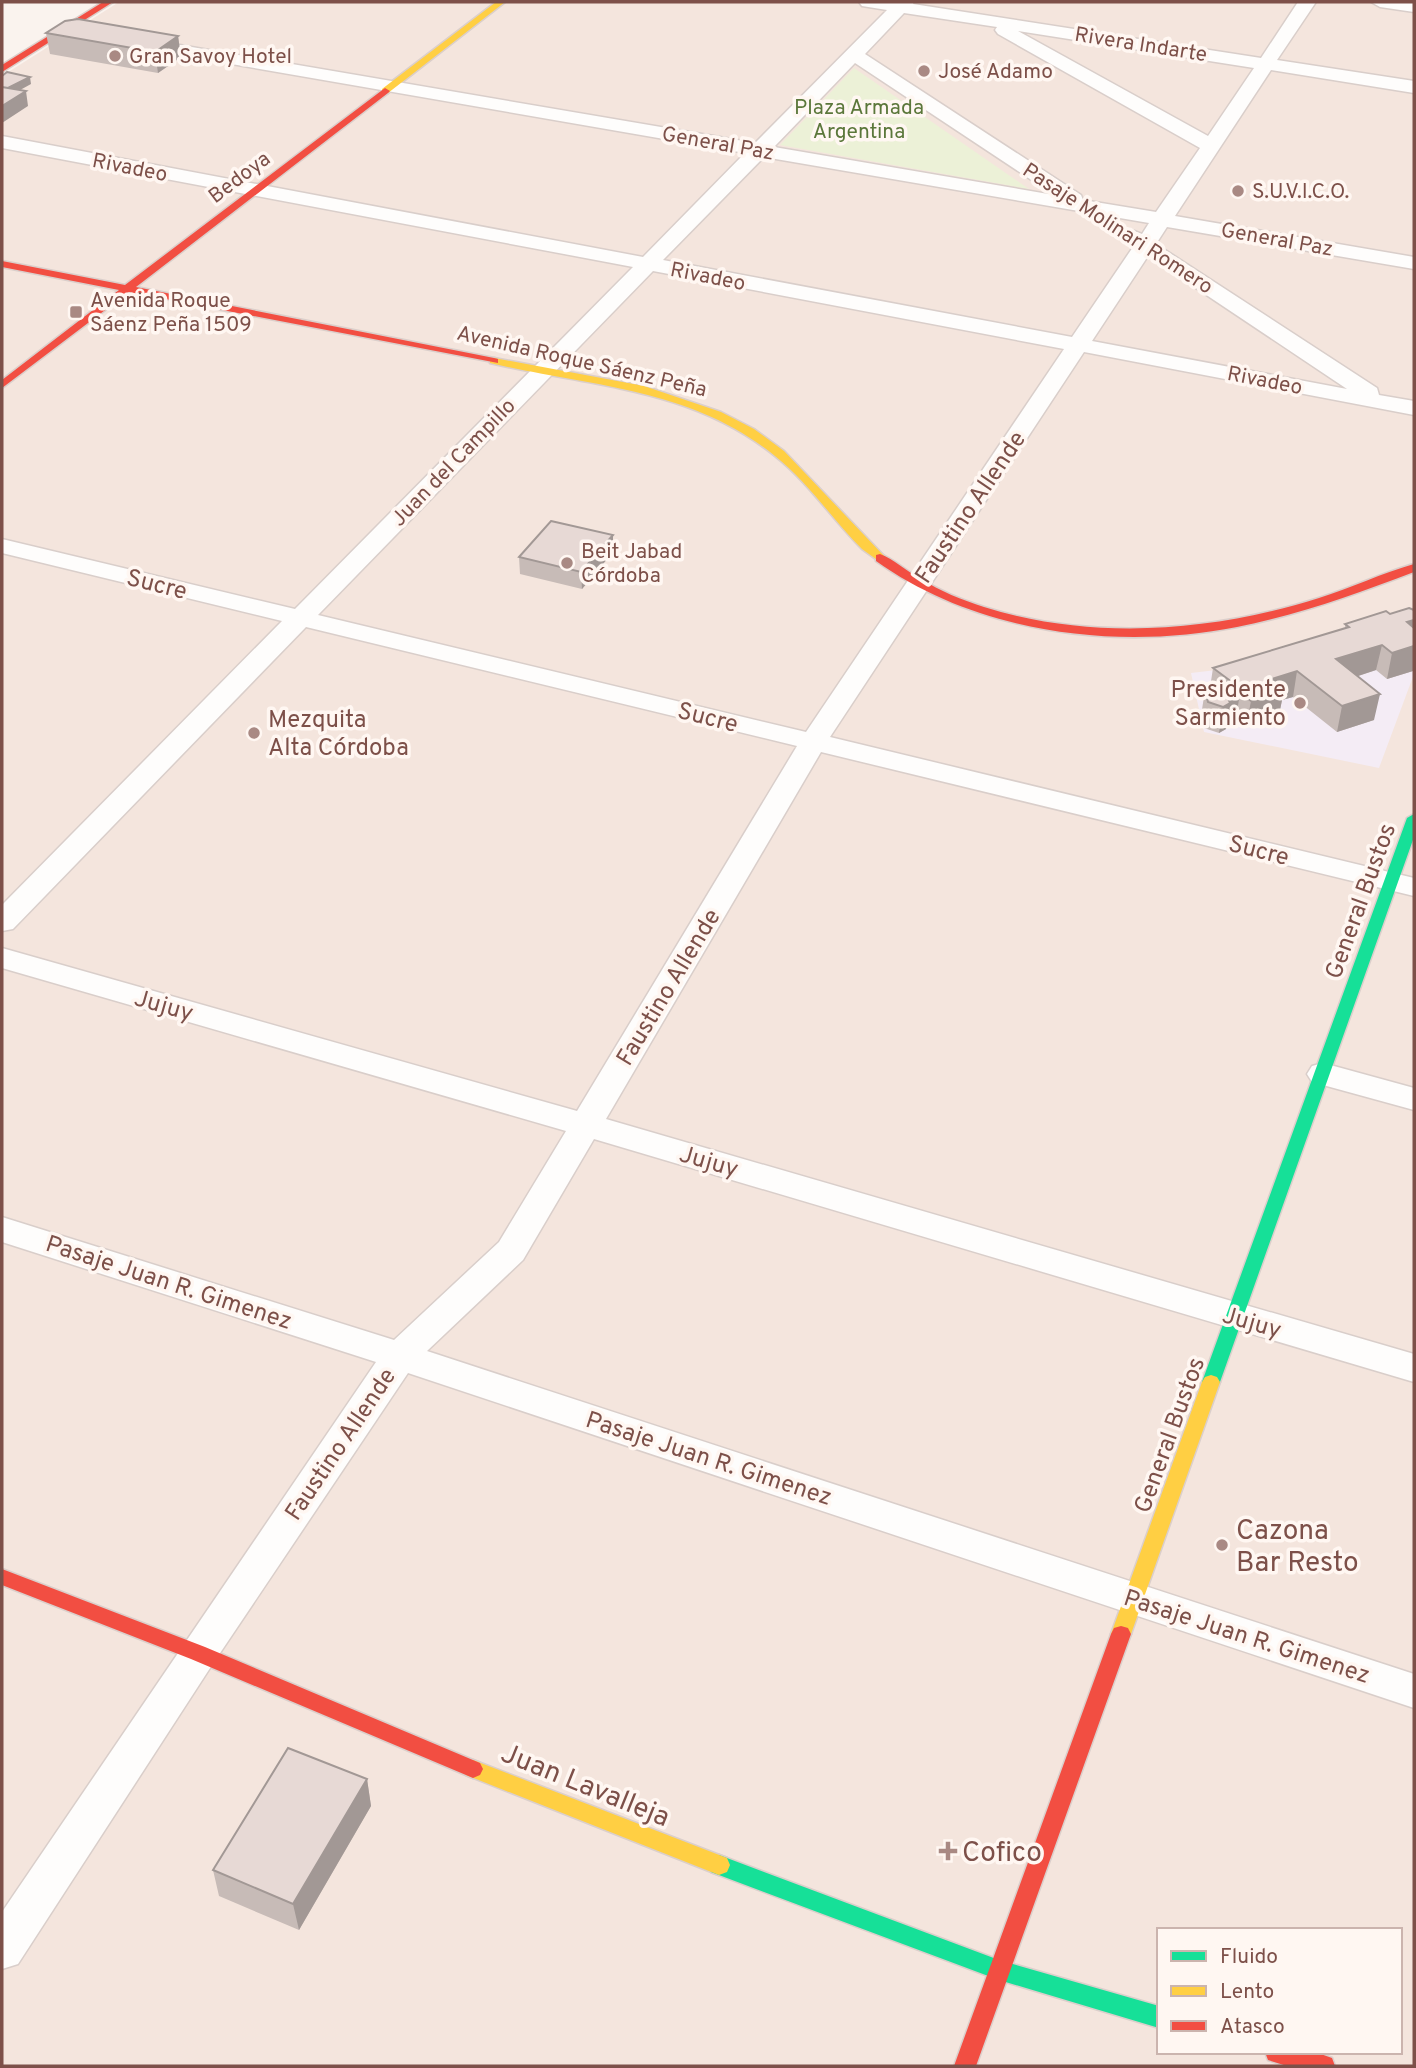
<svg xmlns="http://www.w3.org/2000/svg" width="1416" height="2068" viewBox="0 0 1416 2068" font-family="Overpass,sans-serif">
<rect width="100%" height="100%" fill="#faf3ee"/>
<path fill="#f4e5dd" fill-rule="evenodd" d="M119 2H1414V2066H2V76ZM1159 1930H1400V2052H1159Z"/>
<path fill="#f4ecf5" d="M1414 615V674L1379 768 1204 732 1191 673 1225 669Z"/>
<path fill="#ecf1d7" d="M854 68 1029 189 780 145Z"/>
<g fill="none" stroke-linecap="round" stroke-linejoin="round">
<g stroke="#d9ceca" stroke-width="3">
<path id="street" d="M859 2H914L913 4 1261 58 1298 2H1316L1277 60 1414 81V93L1271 70 1175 216 1414 257V269L1167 227 1156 244 1377 388 1379 395 1414 401V415L1084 352 830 737 1414 878V896L821 752 606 1119 1414 1354V1382L594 1139 523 1260 427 1351 1414 1674V1708L408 1373 212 1665 18 1964 2 1969V1912L376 1362 2 1242V1217L394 1340 499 1242 566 1131 2 968V948L577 1111 797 746 306 627 13 929 2 931V905L282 621 2 553V539L295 609 633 267 2 148V136L643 257 745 153 139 48 130 43 139 38 755 143 887 10 862 6ZM904 13 997 27 995 30 998 34 1200 148 1156 212 1083 200 1081 195 865 54ZM1018 31 1254 68 1208 136ZM855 63 1054 195 774 147ZM764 157 1149 223 1142 234 1129 229 1122 231 1119 235 1133 247 1072 337 663 260ZM1148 256 1347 389 1092 341ZM653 271 1064 349 806 732 318 615Z
M1371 2H1414V12L1380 7Z
M1323 1063 1414 1088V1110L1312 1082 1307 1074 1312 1066Z"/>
</g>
<g stroke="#dbcfcb" stroke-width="3">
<path id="fast" d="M1414 814V837L1220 1382 1217 1387 1211 1389 1205 1387 1202 1382 1407 818Z
M719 1855 999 1960 1159 2006V2028L999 1980 711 1872 708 1865 711 1858Z"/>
</g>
<g stroke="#dbcfcb" stroke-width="3">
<path id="slow" d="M496 2H505L388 93H382V89Z
M494 358 644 386 721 412 754 429 784 451 886 558 880 562 862 549C832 519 808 482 775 456 690 387 591 387 490 363V359Z
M1211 1375 1217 1377 1220 1382 1131 1634 1128 1640 1121 1642 1114 1640 1111 1634 1202 1382 1205 1377Z
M473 1760 727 1858 730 1865 727 1872 719 1875 466 1775 463 1769 466 1763Z"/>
</g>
<g stroke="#dbcfcb" stroke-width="3">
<path id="jam" d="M103 2H113L2 72V65Z
M385 88 390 91 388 93 136 287 494 358 498 359V363L129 292 2 388V380L119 290 2 267V261L125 285Z
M880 554C894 559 907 572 921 579 940 591 962 600 984 607 1092 641 1212 632 1319 598 1351 588 1382 573 1414 564V572C1356 594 1298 615 1237 627 1116 651 977 633 876 561V555Z
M2 1569 205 1647 480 1763 483 1769 480 1775 473 1778 466 1775 191 1659 2 1585Z
M1121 1626 1128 1628 1131 1634 976 2066H954L1111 1634 1114 1628Z
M1265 2052H1315L1332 2058 1335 2066H1287L1268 2060Z"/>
</g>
<use href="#street" fill="#fefdfc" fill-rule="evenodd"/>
<use href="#fast" fill="#16e098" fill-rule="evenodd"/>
<use href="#slow" fill="#ffcf43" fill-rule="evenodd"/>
<use href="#jam" fill="#f24e42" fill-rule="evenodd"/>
</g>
<path fill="#c7bbb7" d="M46 33 178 36 181 57 158 73 50 54Z
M613 535V552L582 589 520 574 519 557Z
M1386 611 1413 671 1387 679 1376 670 1358 676 1374 720 1337 732 1293 697 1282 700 1279 715 1246 727 1236 718 1227 722 1226 729 1219 733 1204 728 1201 716 1205 690 1210 688 1213 668 1345 629V624Z
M367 1779 371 1806 299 1930 219 1896 213 1870Z"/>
<path fill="#a29895" d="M178 36 181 57 158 73 155 52Z
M30 77 31 84 2 100V91Z
M26 91 28 106 2 123V106Z
M613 535V552L582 589 581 572Z
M1414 620V644L1407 622Z
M1382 645 1376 670 1331 685 1336 659Z
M1414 646V663L1413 671 1387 679 1392 653Z
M1297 671 1293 697 1282 700 1279 715 1246 727 1251 701 1272 679Z
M1240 693 1236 718 1227 722 1226 729 1219 733 1223 707 1228 698Z
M1380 694 1374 720 1337 732 1342 706Z
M367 1779 371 1806 299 1930 293 1904Z"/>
<path fill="#e7d9d5" stroke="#a29895" stroke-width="2" d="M78 19 178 36 155 52 46 33 65 21Z
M7 72 30 77 8 88 2 87V76Z
M2 87 26 91 2 106Z
M551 521 613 535 581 572 519 557Z
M1409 608 1414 610V620L1407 622 1414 628V646L1392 653 1382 645 1336 659 1380 694 1342 706 1297 671 1272 679 1284 689 1251 701 1240 693 1228 698 1230 703 1223 707 1208 702 1205 690 1232 682 1213 668 1349 627 1345 624 1386 611 1390 614Z
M288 1748 367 1779 293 1904 213 1870Z"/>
<g fill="#a98983" stroke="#fff7f2" stroke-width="2.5">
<circle cx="115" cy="56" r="7"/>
<circle cx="924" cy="71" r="7"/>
<circle cx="1238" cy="191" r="7"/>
<rect x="69" y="305" width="14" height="14" rx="3.5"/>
<circle cx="567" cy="563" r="7"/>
<circle cx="1300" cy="703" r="7"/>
<circle cx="254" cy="733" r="7"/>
<circle cx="1222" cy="1545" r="7"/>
<path d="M944.5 1840.5h7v7h7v7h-7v7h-7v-7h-7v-7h7z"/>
</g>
<g text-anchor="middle" stroke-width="7" stroke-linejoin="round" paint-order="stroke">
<g font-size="21" fill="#7d5049" stroke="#fff7f2">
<text transform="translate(1141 44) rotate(9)" y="7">Rivera Indarte</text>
<text transform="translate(718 143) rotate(10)" y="7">General Paz</text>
<text transform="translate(130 167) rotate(11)" y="7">Rivadeo</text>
<text transform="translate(239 177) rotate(-37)" y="7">Bedoya</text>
<text transform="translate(1118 228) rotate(33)" y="7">Pasaje Molinari Romero</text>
<text transform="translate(1277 239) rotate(10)" y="7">General Paz</text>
<text transform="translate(708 276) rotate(11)" y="7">Rivadeo</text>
<text transform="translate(582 361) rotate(13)" y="7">Avenida Roque Sáenz Peña</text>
<text transform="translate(1265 380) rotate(11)" y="7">Rivadeo</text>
<text transform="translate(453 462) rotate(-46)" y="7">Juan del Campillo</text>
</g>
<g font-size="21" fill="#7d5049" stroke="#fff7f2" text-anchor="start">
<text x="129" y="63">Gran Savoy Hotel</text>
<text x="938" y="78">José Adamo</text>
<text x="1252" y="198">S.U.V.I.C.O.</text>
<text x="90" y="307">Avenida Roque<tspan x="90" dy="24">Sáenz Peña 1509</tspan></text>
<text x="581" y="558">Beit Jabad<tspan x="581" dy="24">Córdoba</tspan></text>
</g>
<g font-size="21" fill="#5b773a" stroke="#fff7f2">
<text x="859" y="114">Plaza Armada<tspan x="859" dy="24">Argentina</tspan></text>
</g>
<g font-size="24" fill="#7d5049" stroke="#fff7f2">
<text transform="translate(970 507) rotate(-56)" y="8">Faustino Allende</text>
<text transform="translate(157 584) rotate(14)" y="8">Sucre</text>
<text transform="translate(708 717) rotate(14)" y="8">Sucre</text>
<text transform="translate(1259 850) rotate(14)" y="8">Sucre</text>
<text transform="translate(1360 901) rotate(-70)" y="8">General Bustos</text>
<text transform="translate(668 987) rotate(-59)" y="8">Faustino Allende</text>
<text transform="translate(164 1005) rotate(16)" y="8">Jujuy</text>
<text transform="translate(709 1161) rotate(16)" y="8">Jujuy</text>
<text transform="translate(169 1282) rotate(18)" y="8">Pasaje Juan R. Gimenez</text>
<text transform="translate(1252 1322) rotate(16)" y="8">Jujuy</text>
<text transform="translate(1169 1435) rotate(-70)" y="8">General Bustos</text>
<text transform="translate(340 1444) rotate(-56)" y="8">Faustino Allende</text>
<text transform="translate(709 1458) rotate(18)" y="8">Pasaje Juan R. Gimenez</text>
<text transform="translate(1247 1636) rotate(18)" y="8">Pasaje Juan R. Gimenez</text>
</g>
<g font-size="24" fill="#7d5049" stroke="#fff7f2" text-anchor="end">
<text x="1286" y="697">Presidente<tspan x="1286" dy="28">Sarmiento</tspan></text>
<text x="268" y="727" text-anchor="start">Mezquita<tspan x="268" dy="28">Alta Córdoba</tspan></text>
</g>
<g font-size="28" fill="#7d5049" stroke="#fff7f2" text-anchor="start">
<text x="1236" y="1539">Cazona<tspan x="1236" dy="32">Bar Resto</tspan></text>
<text x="962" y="1861">Cofico</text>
</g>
<g font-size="28" fill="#7d5049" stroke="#fff7f2">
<text transform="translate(586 1784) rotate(22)" y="10">Juan Lavalleja</text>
</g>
</g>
<rect width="1416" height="2068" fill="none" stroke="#7d5049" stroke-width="7"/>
<rect x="1157" y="1928" width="245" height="126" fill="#fff7f2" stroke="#cbb4ae" stroke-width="2"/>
<rect x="1171" y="1951" width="35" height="10" fill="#16e098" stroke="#cbb4ae" stroke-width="2"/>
<text x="1220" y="1963" font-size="21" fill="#7d5049">Fluido</text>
<rect x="1171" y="1986" width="35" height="10" fill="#ffcf43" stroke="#cbb4ae" stroke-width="2"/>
<text x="1220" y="1998" font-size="21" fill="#7d5049">Lento</text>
<rect x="1171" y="2021" width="35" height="10" fill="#f24e42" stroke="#cbb4ae" stroke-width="2"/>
<text x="1220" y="2033" font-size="21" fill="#7d5049">Atasco</text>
</svg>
